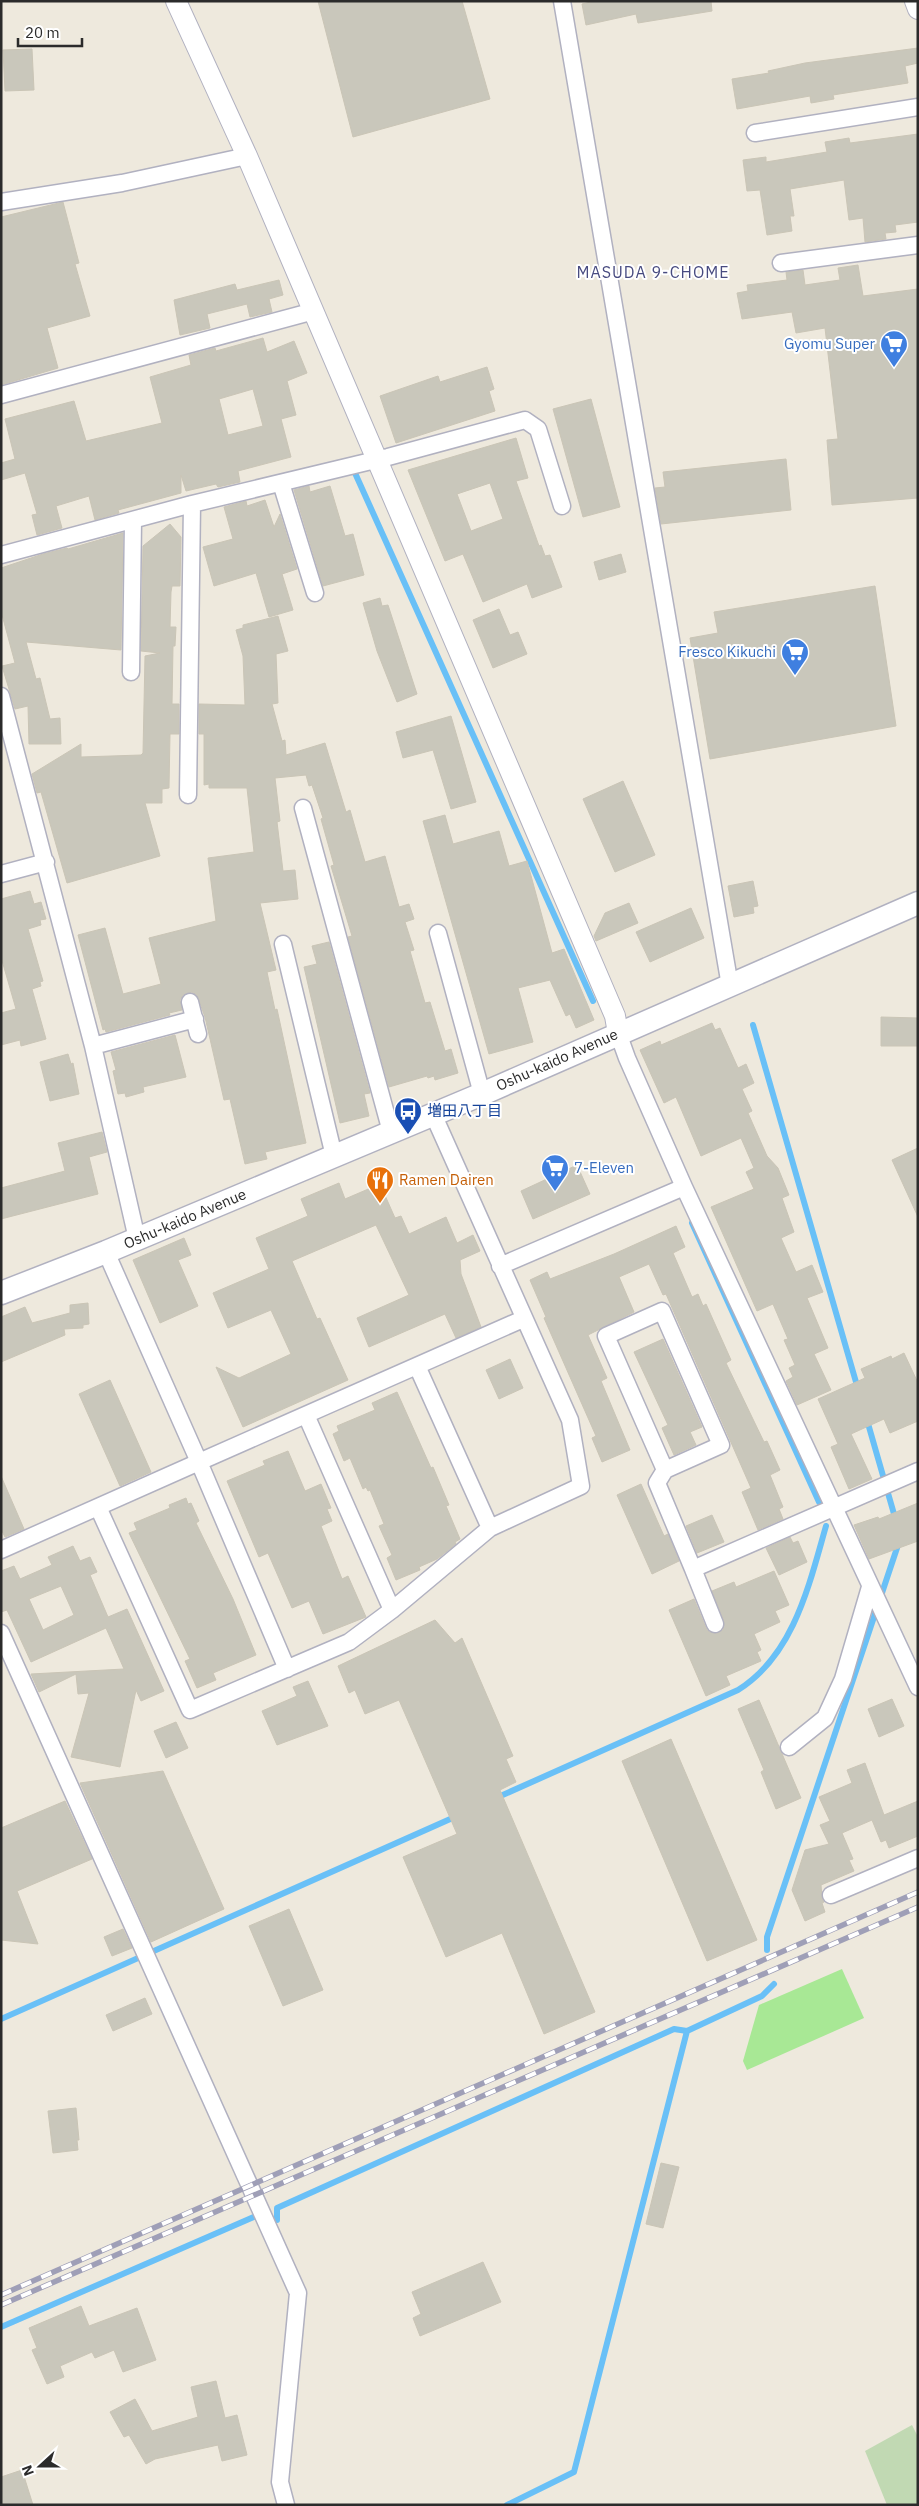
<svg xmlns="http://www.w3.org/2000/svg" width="919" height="2506" viewBox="0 0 919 2506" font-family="'IBM Plex Sans','Noto Sans JP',sans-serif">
<rect width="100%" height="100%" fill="#eee9dd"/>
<path fill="#a8e895" d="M842 1969 864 2018 747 2070 743 2061 759 2005Z"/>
<path fill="#c1d9b3" d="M912 2425 918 2437V2505H887L865 2451Z"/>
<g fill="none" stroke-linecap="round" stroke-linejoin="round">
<path stroke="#69c0f7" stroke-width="6" d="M355 473 593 1001
M753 1025 858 1389
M692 1223 819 1502
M867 1420 896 1521
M496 1798 738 1690C794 1655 809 1585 826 1526
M767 1950V1937L899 1542
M1 2019 457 1816
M277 2220V2208L674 2029 687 2031
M1 2327 256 2216 260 2220
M507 2505 574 2472 687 2031 762 1996 774 1984"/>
</g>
<path fill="#c9c7bb" stroke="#cac5b6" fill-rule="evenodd" d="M318 1H462L490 99 353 137Z
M595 1H711L712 11 638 23 636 14 586 25 582 4Z
M918 48V63L905 66 908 83 833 95 834 99 811 103 810 96 737 109 732 79 769 73 768 71 805 63Z
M32 49 34 90 5 91 3 50Z
M918 134V222L895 225 896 232 885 233 886 239 865 242 863 218 849 220 844 180 790 189 794 216H790L792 231 767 235 760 190 747 191 743 160 766 157V162L827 152 825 142 849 138 850 143Z
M63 202 79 263 75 264 90 316 47 328 58 368 1 385V217Z
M858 265 863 296 918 289V498L832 505 827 440 838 439 825 328 796 333 792 312 742 319 737 293 748 291 747 285 787 280 786 272 803 270 805 285 840 280 838 268Z
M279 280 283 295 269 299 272 312 250 317 247 304 207 314 210 328 180 335 174 300 235 284 237 290Z
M263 338 267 352 294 341 307 373 287 381 296 415 281 419 291 457 238 471 240 482 218 487 216 484 186 491 181 475V493L118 510 119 513 95 520 89 496 56 506 62 528 37 535 32 515 37 514 25 473 1 480V463L15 459 5 419 74 401 86 441 162 423 150 377 191 365 189 355 215 348 216 351ZM253 389 263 426 228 435 219 399Z
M487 367 494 389 489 391 495 411 396 443 380 396 438 376 440 382Z
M591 399 620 507 583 517 553 409Z
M516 438 528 478 516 481 539 546 541 545 545 556 550 555 562 587 532 598 527 584 483 602 463 554 445 561 408 470ZM490 483 503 519 471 531 457 494Z
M786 459 791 510 661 524 655 488 665 487 663 472Z
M309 486 310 492 330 486 345 536 353 534 364 575 323 586 294 490Z
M265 500 274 527 280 514 297 569 282 574 293 610 269 617 256 573 214 586 203 547 233 539 224 507 246 501 247 506Z
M170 524 181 537 180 586H172L171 592 170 627H176L175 646H173L172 704H179V734H170L169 788 162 789V803H145L160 856 67 883 41 792 37 793 32 774 81 744V757L141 755 143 753 145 656 160 653 141 651 143 546Z
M123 533 121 650 26 642 36 679 40 678 50 719 60 718 61 744H29L28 706 15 709 2 666 15 663 1 611V568L43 554 67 548 68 549Z
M621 554 626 572 599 580 594 562Z
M875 586 896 726 710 759 690 638 718 633 714 612Z
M380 598 382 606 388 605 417 694 397 702 377 651 363 603Z
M499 609 510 635 518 632 527 654 493 668 473 620Z
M278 616 288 651 276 654 278 703 272 704 282 741 285 740 286 755 325 743 346 812 350 810 365 862 385 856 399 907 409 904 414 919 405 922 414 950 410 951 425 1003 430 1002 445 1051 451 1049 458 1073 435 1080 434 1076 428 1078 427 1076 389 1087 348 937 352 936 331 866 334 865 321 819 323 818 312 785 309 786 306 775 275 778 280 821 277 822 283 871 295 870 298 899 260 903 276 970 267 972 275 1010 277 1009 306 1143 265 1152 267 1159 245 1164 230 1099 224 1100 205 1017 197 995 192 992 183 995 180 1000 182 1010 169 1013 170 1015 106 1032 105 1029 103 1030 78 935 105 928 123 994 161 984 149 938 216 921 208 858 254 852 247 788H209V784L204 785V734H199V704L245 705 243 656 236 630 243 628V625Z
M451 716 476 802 451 809 433 750 403 758 396 732Z
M623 781 655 855 615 872 583 799Z
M445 815 453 844 499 831 509 866 527 861 552 953 564 949 594 1020 576 1028 570 1014 566 1016 550 980 518 988 533 1042 489 1054 423 821Z
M753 881 758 906 753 907 754 913 734 917 728 886Z
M30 891 34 904 41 902 46 919 40 920 41 925 28 929 43 981 40 982 41 986 32 989 46 1039 21 1046 20 1040 1 1045V1013L16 1009 1 957V899Z
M629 903 638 923 596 941 594 936 605 913Z
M691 908 704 938 650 962 636 932Z
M329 942 370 1093 364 1094 369 1116 340 1123 304 967 317 964 312 946Z
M881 1017 918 1018V1046H881Z
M712 1023 715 1030 720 1028 738 1068 746 1064 754 1083 742 1089 752 1111 748 1113 767 1156 778 1168 789 1195 782 1198 794 1232 781 1238 796 1272 812 1265 823 1292 807 1298 828 1348 814 1354 831 1390 797 1405 786 1381 793 1377 789 1368 795 1365 784 1340 788 1339 773 1304 757 1311 711 1207 754 1189 746 1172 754 1168 741 1138 701 1156 676 1097 664 1103 640 1050 660 1041 661 1045Z
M175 1035 186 1077 143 1087 144 1092 126 1097 125 1093 118 1094 113 1071 116 1070 111 1052Z
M68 1054 71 1064 73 1063 79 1094 50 1101 40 1062Z
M102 1132 107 1152 89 1157 98 1194 1 1219V1188L65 1171 58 1143Z
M918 1148V1217L892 1160Z
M577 1165 590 1194 533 1219 521 1191Z
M339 1183 345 1199 380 1184 395 1218 401 1216 409 1234 446 1217 457 1243 473 1235 480 1251 460 1260 461 1274 481 1327 456 1338 445 1314 369 1347 357 1318 409 1295 376 1225 292 1261 317 1319 320 1318 348 1380 243 1427 216 1367 239 1378 291 1354 271 1310 228 1328 213 1293 269 1269 256 1238 308 1216 301 1199Z
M676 1226 685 1247 673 1253 692 1297 698 1294 703 1306 706 1304 731 1360 726 1363 764 1442 767 1441 780 1470 770 1475 783 1507 779 1509 783 1519 758 1530 742 1492 751 1488 666 1294 663 1295 649 1264 619 1277 634 1312 588 1335 607 1378 601 1381 630 1450 602 1462 592 1438 596 1436 544 1318 546 1317 530 1280 547 1272 550 1279 614 1254Z
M184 1238 191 1255 178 1260 198 1306 160 1323 133 1260Z
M88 1303 89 1324 83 1325V1328L64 1329 65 1335 1 1362V1317L25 1307 32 1323 70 1313V1305Z
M663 1339 702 1427 690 1432 696 1445 674 1455 662 1428 668 1425 634 1352Z
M904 1353 918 1383V1421L890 1433 884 1419 851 1434 872 1479 849 1489 831 1447 838 1444 818 1399 865 1378 861 1369 891 1356 892 1359Z
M510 1359 523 1388 499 1399 486 1370Z
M110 1380 151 1472 120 1486 79 1394Z
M397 1392 431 1468 433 1467 449 1505 446 1506 460 1539 455 1542 456 1544 437 1559 419 1567 420 1570 396 1580 387 1558 392 1555 379 1526 384 1524 370 1490 368 1491 366 1487 363 1489 350 1458 344 1461 333 1434 339 1431 337 1426 375 1410 372 1403Z
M288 1451 305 1491 321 1484 331 1508 327 1509 332 1521 321 1526 342 1579 348 1576 366 1617 323 1634 309 1601 292 1608 268 1553 259 1557 227 1481 265 1465 263 1461Z
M1 1476 24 1529 5 1537 1 1529Z
M641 1484 664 1536 668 1534 679 1561 652 1574 617 1495Z
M186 1498 188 1504 191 1503 199 1521 196 1523 233 1599 256 1655 213 1673 216 1680 197 1688 185 1661 190 1659 129 1533 137 1530 134 1523 170 1508 169 1505Z
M918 1503V1541L869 1559 854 1525 878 1517 879 1519Z
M712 1515 724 1542 697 1553 686 1526Z
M790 1537 793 1543 798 1541 807 1562 779 1575 766 1548Z
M73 1546 80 1561 90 1557 97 1572 90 1575 108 1617 127 1609 164 1691 141 1701 136 1690 120 1767 71 1757 89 1693 78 1694 76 1674 39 1692 31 1674 124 1669 106 1628 31 1662 7 1610 1 1612V1571L14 1566 20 1579 52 1565 48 1557ZM61 1586 74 1615 43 1630 29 1599Z
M774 1571 789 1605 775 1611 780 1622 754 1634 761 1650 757 1652 761 1661 726 1676 730 1685 706 1696 669 1610 694 1599 706 1628 709 1632 718 1633 723 1630 724 1621 712 1591 734 1582 736 1587Z
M435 1620 455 1643 462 1638 513 1756 506 1759 516 1782 500 1790 595 2012 544 2034 502 1933 446 1957 403 1857 457 1834 399 1700 365 1714 355 1690 349 1693 338 1666Z
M308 1681 328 1726 277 1745 262 1711 297 1696 293 1687Z
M892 1699 904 1726 879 1737 868 1709Z
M759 1700 801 1798 776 1809 761 1772 764 1770 738 1709Z
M176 1722 188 1748 166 1758 154 1731Z
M671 1739 757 1940 707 1961 622 1761Z
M865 1763 884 1815 918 1801V1836L889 1848 886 1840 881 1842 872 1820 842 1833 853 1859 849 1860 854 1871 821 1885 822 1898 824 1902 822 1903 825 1912 805 1921 792 1890 805 1850 829 1844 820 1825 830 1821 819 1797 852 1783 847 1770Z
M163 1771 224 1909 151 1942 80 1783Z
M65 1801 92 1859 17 1891 38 1944 1 1940V1828Z
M289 1909 323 1990 283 2006 249 1926Z
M123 1929 132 1948 112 1956 104 1937Z
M145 1998 152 2014 113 2031 106 2015Z
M76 2108 79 2140H77L78 2150 53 2153 48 2111Z
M661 2163 679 2167 663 2228 646 2224Z
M483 2262 501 2302 420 2336 413 2318 421 2314 412 2292Z
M81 2306 89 2326 137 2308 156 2360 123 2372 114 2350 95 2358 92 2352 60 2366 64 2377 47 2384 32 2350 37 2348 29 2328Z
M216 2381 225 2418 237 2415 247 2455 222 2461 218 2445 155 2459 146 2464 129 2435 124 2437 110 2412 135 2399 152 2431 198 2417 191 2387Z
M22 2470 33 2505H1V2477Z"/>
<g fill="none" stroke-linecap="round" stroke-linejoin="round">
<g stroke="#b1b1c0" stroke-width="19">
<path id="minor" d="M562 1 730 986
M755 133 918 107
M1 202 122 183 247 156
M781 263 918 245
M1 395 314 311
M281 483 315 593
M1 555 192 504 388 457 525 420 538 429 562 506
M131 672 133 520
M1 696 93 1046 137 1239
M188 795 192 504
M303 808 391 1132
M1 874 46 862
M438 933 482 1094
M283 944 334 1156
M190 1002 198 1034
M618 1033 627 1058 684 1187 918 1687
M93 1046 195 1019
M500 1266 684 1187
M417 1366 490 1528
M306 1415 392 1610
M665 1470 721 1445 662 1311 606 1336 665 1470 657 1483 693 1569 918 1471
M98 1507 190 1710 349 1642 392 1610 490 1528 581 1486 570 1420 433 1114
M1 1550 199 1462 106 1252
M693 1569 715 1624
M1 1633 298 2293 280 2482 286 2505
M287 1669 199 1462 523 1319
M789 1747 825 1718 843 1679 870 1587
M831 1895 918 1858"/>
</g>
<g stroke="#b1b1c0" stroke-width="22">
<path id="tertiary" d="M176 1 247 156 615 1016 618 1033
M915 1 918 9"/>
</g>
<g stroke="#b1b1c0" stroke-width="25">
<path id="secondary" d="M1 1293 106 1252 482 1094 918 903"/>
</g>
<use href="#minor" stroke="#fff" stroke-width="16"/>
<use href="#tertiary" stroke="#fff" stroke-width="20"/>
<use href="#secondary" stroke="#fff" stroke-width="22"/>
<g stroke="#9f9fb7" stroke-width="5.5">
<path id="rail" d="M1 2295 918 1892
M1 2305 918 1907"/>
</g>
<use href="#rail" stroke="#fff" stroke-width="4" stroke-dasharray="11" stroke-linecap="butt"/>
</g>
<defs>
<g id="supermarket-pin" transform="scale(1.4375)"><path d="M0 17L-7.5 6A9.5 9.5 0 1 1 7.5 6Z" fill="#3f7fe0" stroke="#fff"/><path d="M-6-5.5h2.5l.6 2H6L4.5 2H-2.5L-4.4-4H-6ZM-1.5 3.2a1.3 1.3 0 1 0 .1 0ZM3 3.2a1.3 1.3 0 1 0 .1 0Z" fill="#fff"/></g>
<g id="bus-pin" transform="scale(1.4375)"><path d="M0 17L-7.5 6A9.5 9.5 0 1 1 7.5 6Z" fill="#1a4fb4" stroke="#fff"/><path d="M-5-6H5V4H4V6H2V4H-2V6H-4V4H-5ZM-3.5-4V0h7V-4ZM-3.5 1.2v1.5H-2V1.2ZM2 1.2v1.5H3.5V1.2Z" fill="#fff"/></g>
<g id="restaurant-pin" transform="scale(1.4375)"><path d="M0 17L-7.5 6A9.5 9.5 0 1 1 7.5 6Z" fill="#e8710a" stroke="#fff"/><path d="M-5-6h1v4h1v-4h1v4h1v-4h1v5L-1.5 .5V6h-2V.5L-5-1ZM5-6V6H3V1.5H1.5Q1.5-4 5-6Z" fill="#fff"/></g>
</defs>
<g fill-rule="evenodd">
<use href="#supermarket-pin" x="894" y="344"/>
<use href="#supermarket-pin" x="795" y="652"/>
<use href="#bus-pin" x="408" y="1111"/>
<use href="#supermarket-pin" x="555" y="1168"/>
<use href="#restaurant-pin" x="380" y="1180"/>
</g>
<g text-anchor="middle" stroke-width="4" stroke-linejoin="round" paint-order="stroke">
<g font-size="15" fill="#366cbe" stroke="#fff" text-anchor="end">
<text x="875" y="349">Gyomu Super</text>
<text x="776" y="657">Fresco Kikuchi</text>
<text x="574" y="1173" text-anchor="start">7-Eleven</text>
</g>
<g font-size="15" fill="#2b2b2b" stroke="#fff">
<text transform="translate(557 1060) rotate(-24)" y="5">Oshu-kaido Avenue</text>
<text transform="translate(185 1219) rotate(-23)" y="5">Oshu-kaido Avenue</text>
</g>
<g font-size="15" fill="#164399" stroke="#fff" text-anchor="start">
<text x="427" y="1116">増田八丁目</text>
</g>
<g font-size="15" fill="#c56008" stroke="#fff" text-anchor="start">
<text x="399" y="1185">Ramen Dairen</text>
</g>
<g font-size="16" letter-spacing="1" fill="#484b80" stroke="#fff">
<text x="653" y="278">MASUDA 9-CHOME</text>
</g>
</g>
<rect width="919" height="2506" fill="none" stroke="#2b2b2b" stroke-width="5"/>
<g transform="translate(40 2466) rotate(249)" stroke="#ffffff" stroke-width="4" paint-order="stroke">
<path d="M0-4L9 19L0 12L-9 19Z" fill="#2b2b2b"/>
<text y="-8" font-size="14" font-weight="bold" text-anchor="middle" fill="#2b2b2b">N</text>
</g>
<path d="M18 38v8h64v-8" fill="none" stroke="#2b2b2b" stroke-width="2.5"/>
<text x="25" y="38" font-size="15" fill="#2b2b2b" stroke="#ffffff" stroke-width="4" paint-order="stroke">20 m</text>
</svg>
